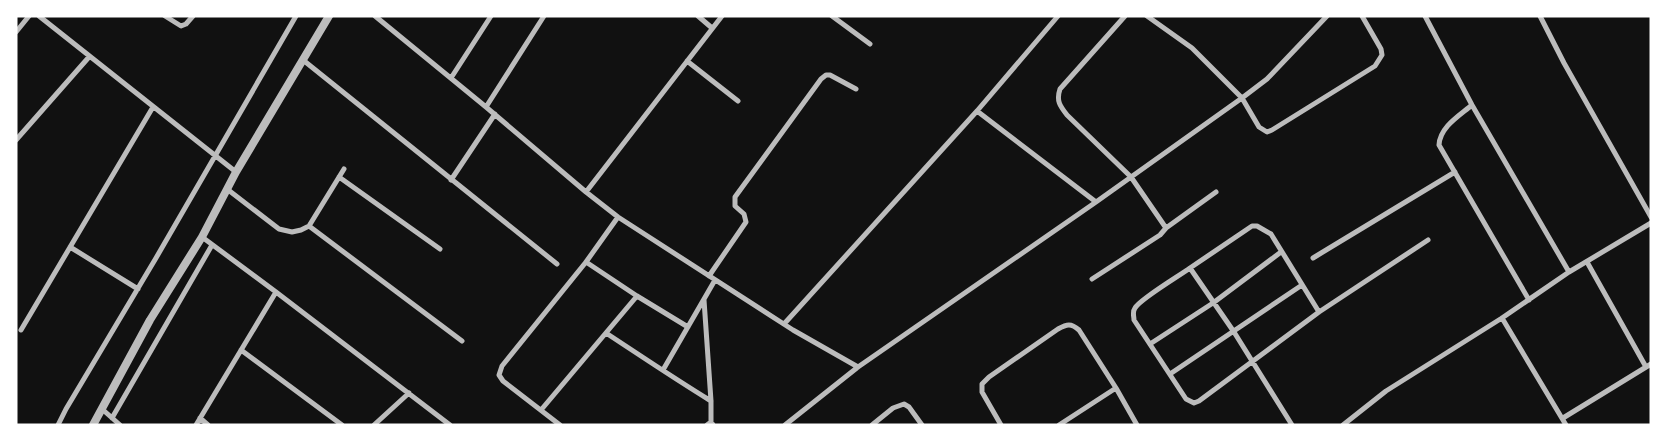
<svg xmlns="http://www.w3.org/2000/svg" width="1667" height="441" viewBox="0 0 1667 441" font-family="'Open Sans',sans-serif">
<rect width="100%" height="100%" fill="#111"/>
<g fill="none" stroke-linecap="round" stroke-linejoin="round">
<path stroke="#bcbcbc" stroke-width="5" d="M39 16 236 172
M165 16 181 26 186 24 193 16
M375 16 486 107 586 192 618 217 793 330 858 367
M698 16 712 28
M832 16 870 44
M1147 16 1192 48 1242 98 1259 127 1267 132 1272 130 1375 66 1382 55 1381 49 1362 16
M1425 16 1472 105 1569 272
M1540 16 1564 63 1651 217
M16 32 29 16
M303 60 557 264
M687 61 738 101
M451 78 491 16
M1472 105C1459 116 1440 127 1439 145L1529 300
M486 107 544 16
M977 111 1096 202
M16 140 89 57
M339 177 440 249
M451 180 495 114
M227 189 279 229 292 232 301 230 309 226 344 169
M586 192 722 16
M309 226 462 341
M1166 228 1216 192
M202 237 276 292 450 425
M70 247 138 289
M1313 258 1455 172
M586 262 637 296 688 327
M1587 262 1646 367
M1190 268 1252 226H1257L1271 234 1319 312
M709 276 746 222 744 214 735 206V197L821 79 826 75H830L856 89
M1092 279 1160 235 1166 228 1131 177 1067 115C1060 106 1056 101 1060 89L1125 16
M704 300 711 401V422
M1502 318 1566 425
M784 324 977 111 1058 16
M21 330 153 107
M606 333C641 356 675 379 711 401
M1150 344 1213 303 1281 252
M241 350 342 425
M663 370 715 280
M1170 374 1302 285
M102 409 120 425
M541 410 637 296
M112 418 212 245
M200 418 208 425
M1563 418 1651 364
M58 425 66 409 156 258 296 16
M196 425 276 292
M374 425 409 393
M560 425 503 381 499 375 502 366 586 262 618 217
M707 425 711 422 713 425
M785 425 858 367 1096 202 1242 98 1267 79 1327 16
M872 425 893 408 904 404 909 407 922 425
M1001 425 982 392V384L989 377 1058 329C1067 324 1071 323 1079 330L1116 388 1137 425
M1059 425 1116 388
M1292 425 1234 332 1190 268C1179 276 1140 299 1135 308 1132 312 1134 316 1134 320L1186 399 1194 403 1199 401 1319 312 1428 240
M1343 425 1386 391 1502 318 1569 272 1651 223"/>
<path stroke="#bcbcbc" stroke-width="8" d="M93 425 150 320 202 237 236 172 329 16"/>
</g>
<rect width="1667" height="441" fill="none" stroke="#ffffff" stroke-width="35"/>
</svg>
